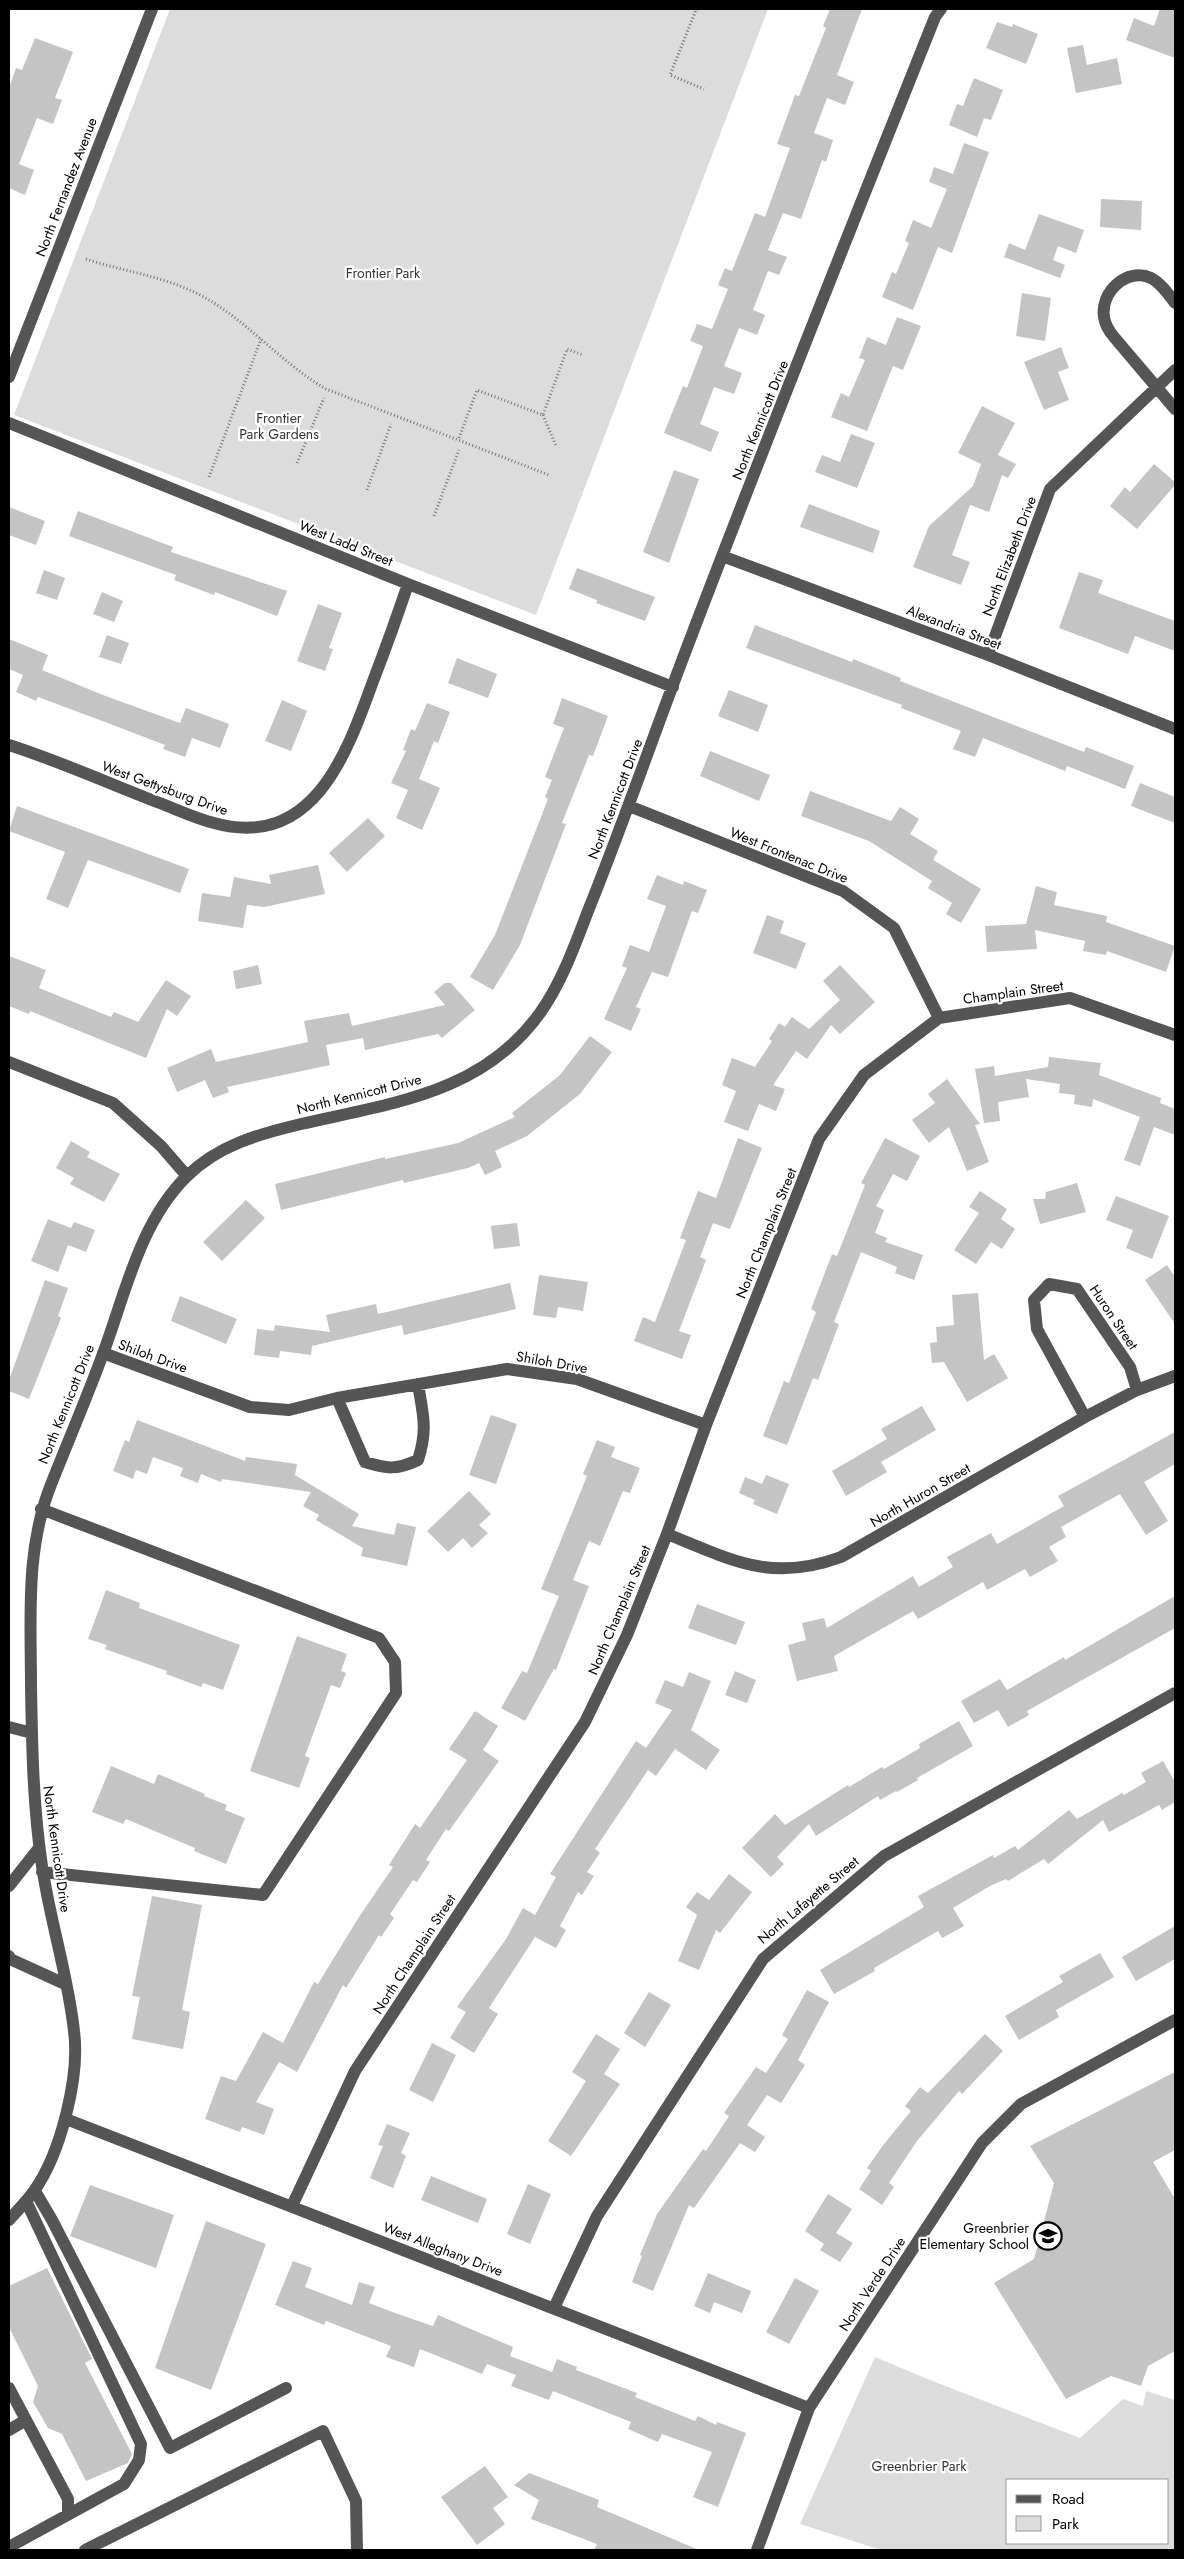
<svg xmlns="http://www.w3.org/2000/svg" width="1184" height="2559" viewBox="0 0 1184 2559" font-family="Jost,sans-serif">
<rect width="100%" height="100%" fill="#fff"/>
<path fill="#dcdcdc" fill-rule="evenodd" d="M170 9H768L536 615 14 415Z
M875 2357 930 2380 1080 2438 1123 2399 1143 2406 1146 2391 1175 2400V2550H881L800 2524ZM1168 2480V2543H1008V2480Z"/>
<path fill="#c4c4c4" d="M830 9H862L837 75 854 82 845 105 827 98 814 133 833 140 826 162 822 160 801 219 783 213 768 250 787 257 779 275 768 271 753 310 765 315 757 335 739 328 724 366 742 373 734 394 714 387 700 424 719 432 711 452 664 433 683 386 687 388 703 346 690 341 697 324 712 329 728 289 718 285 725 268 732 271 755 213 765 217 790 148 777 144 795 95 799 96 826 28 823 26Z
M1160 9H1175V58L1126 40 1134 18 1154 26Z
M997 22 1012 27 1013 24 1038 34 1026 64 986 48Z
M35 38 73 52 55 98 62 100 53 124 37 118 19 164 34 170 25 195 9 188V88L16 68 22 70Z
M1083 45 1087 65 1117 58 1122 84 1076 93 1067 48Z
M974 78 1003 90 991 120 984 118 977 137 949 125 957 104 963 106Z
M964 143 989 152 952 253 938 247 913 310 882 297 892 272 896 274 909 243 905 241 913 220 931 228 947 189 929 182 934 167 953 174Z
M1101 199 1142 201 1141 230 1100 227Z
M1039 214 1084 230 1076 253 1058 246 1053 260 1065 265 1060 278 1004 257 1009 243 1025 250Z
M1022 293 1051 298 1045 341 1016 336Z
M897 317 921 326 903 370 893 366 867 431 831 417 841 393 849 397 865 360 859 358 867 337 886 345Z
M1061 347 1069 368 1058 372 1069 400 1044 410 1024 362Z
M982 406 1015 423 998 455 1016 464 1008 478 1002 475 989 512 970 505 952 555 970 562 961 585 913 567 929 526 973 486 981 464 958 453Z
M851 434 875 443 857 488 815 472 822 455 840 462Z
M1154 464 1175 482V485L1137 529 1110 506 1125 487 1130 492Z
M674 470 699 479 669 563 643 552Z
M809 504 880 531 873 553 800 527Z
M9 507 45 521 36 545 9 535Z
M78 511 173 547 171 552 287 591 277 616 215 592 214 595 174 580 176 575 69 536Z
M577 568 655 597 645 621 596 603 597 600 569 589Z
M44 570 65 578 57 600 36 593Z
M1079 572 1103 580 1098 593 1175 621V651L1135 636 1128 654 1059 628Z
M102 592 123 601 114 622 93 614Z
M318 604 342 613 329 648 333 649 325 671 297 661Z
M755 625 852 662 853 659 901 678 900 681 1084 752 1086 747 1134 766 1125 789 1067 766 1065 771 983 738 975 757 953 749 961 731 901 708 902 705 746 648Z
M107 635 129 643 121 664 99 657Z
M9 639 48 655 42 670 103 695 180 723 186 708 229 724 220 748 192 738 185 757 163 749 165 745 105 722 38 697 36 701 16 692 23 675 9 669Z
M457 658 497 674 488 698 448 683Z
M729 690 768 705 758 732 718 716Z
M562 698 608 716 593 756 589 755 562 823 566 824 520 945 493 990 470 977 495 935 548 799 545 797 552 780 545 777 564 728 553 724Z
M282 700 307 711 291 751 265 741Z
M427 703 450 712 438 743 434 741 419 779 440 788 422 830 396 818 408 790 391 783 406 751 403 750 411 729 415 731Z
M710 751 770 775 759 801 700 776Z
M1140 783 1175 797V823L1131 806Z
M810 791 891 821 900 807 919 819 910 834 938 851 933 860 981 889 961 923 946 914 952 903 928 888 932 881 869 841 801 816Z
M17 806 189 869 180 893 88 860 68 908 46 899 65 852 9 831Z
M368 818 385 836 347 872 329 853Z
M318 865 325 894 264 907 247 905 243 928 198 921 202 893 230 897 234 877 271 884 269 875Z
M657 875 683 885 684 881 707 890 698 913 692 911 668 977 652 972 636 1007 641 1009 631 1031 604 1019 627 968 622 966 630 945 649 952 666 906 647 899Z
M1036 886 1057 892 1054 905 1107 916 1106 922 1175 946 1166 972 1107 951 1106 955 1083 951 1085 941 1035 930 1037 949 987 952 985 926 1026 924Z
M767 915 784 921 780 933 806 943 796 969 753 953Z
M9 956 46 970 39 988 111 1017 114 1012 138 1022 166 980 191 996 177 1016 167 1009 146 1058 30 1011 29 1014 9 1006Z
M258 965 262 984 236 989 233 971Z
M840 965 875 1002 840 1034 831 1025 807 1059 796 1051 773 1085 785 1089 776 1111 759 1104 748 1131 724 1122 736 1091 722 1085 732 1058 755 1067 772 1041 769 1039 779 1023 785 1027 792 1017 809 1029 840 1000 823 981Z
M445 983H451L475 1010 442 1038 438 1034 365 1050 363 1038 326 1045 330 1065 227 1087 229 1092 213 1098 205 1080 177 1092 167 1068 211 1049 216 1062 308 1042 304 1021 349 1013 352 1026 445 1005 434 992Z
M590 1036 612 1052 580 1094 527 1136 495 1151 502 1167 485 1175 479 1163 468 1168 404 1183 403 1180 281 1210 275 1184 385 1157V1159L458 1143 515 1117 512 1113 560 1075Z
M1049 1057 1101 1063 1099 1075 1161 1098 1160 1103 1175 1109V1135L1154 1127 1140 1166 1124 1160 1140 1117 1093 1099 1092 1107 1074 1104 1075 1095 1059 1093 1060 1084 1026 1079 1029 1097 998 1102 1000 1121 984 1123 975 1069 994 1066 995 1076 1048 1067Z
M947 1079 980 1124 975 1125 989 1162 967 1171 949 1127 929 1143 912 1120 935 1103 928 1094Z
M738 1138 762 1148 730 1229 713 1223 700 1257 706 1260 679 1331 691 1335 682 1359 634 1341 643 1317 655 1322 686 1240 680 1238 698 1191 716 1198Z
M885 1138 920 1156 907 1181 893 1174 876 1206 884 1210 875 1233 887 1238 885 1242 923 1255 914 1280 895 1273 897 1267 861 1252 834 1322 839 1324 818 1380 813 1378 787 1445 763 1436 784 1381 789 1383 816 1312 811 1309 832 1254 837 1256 865 1185 861 1183Z
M71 1141 90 1152 87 1157 120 1174 104 1202 70 1184 74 1178 56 1168Z
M1077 1183 1086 1212 1040 1224 1033 1199H1045L1046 1192Z
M980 1191 1007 1209 1001 1219 1015 1229 1002 1249 991 1242 976 1264 954 1250 979 1213 969 1207Z
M1116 1196 1169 1216 1152 1259 1126 1248 1133 1230 1106 1220Z
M246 1200 265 1218 222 1261 203 1242Z
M48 1219 71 1228 74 1222 95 1230 86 1252 68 1245 58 1272 31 1261Z
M517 1223 520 1246 494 1249 491 1226Z
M1167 1265 1175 1277V1324L1145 1280Z
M539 1275 588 1282 583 1311 558 1307 556 1318 533 1315Z
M45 1280 68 1288 58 1316 61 1318 29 1399 9 1391V1380Z
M510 1283 516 1309 404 1335 402 1325 312 1346 311 1355 280 1351 279 1358 254 1355 257 1329 274 1331 275 1325 330 1332 326 1315 376 1304 378 1314Z
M978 1293 984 1360 994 1354 1008 1378 967 1402 944 1362 932 1363 930 1343 937 1342 936 1327 954 1325 952 1295Z
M180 1296 237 1319 226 1344 171 1321Z
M922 1406 936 1430 881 1462 887 1472 846 1496 832 1471 887 1439 881 1429Z
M491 1415 517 1424 496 1484 469 1475Z
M137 1420 245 1461 246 1457 297 1464 295 1475 359 1514 352 1526 394 1535 397 1523 416 1527 407 1566 361 1556 363 1548 316 1520 319 1515 303 1506 311 1492 222 1479 221 1482 201 1474 198 1483 180 1476 183 1468 153 1457 147 1474 136 1470 133 1479 113 1471 125 1440 129 1442Z
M1175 1432V1464L1144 1482 1168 1521 1146 1535 1120 1494 1061 1527 1066 1537 1049 1547 1058 1561 1030 1577 1025 1569 987 1590 983 1582 918 1619 913 1611 834 1656 838 1671 797 1681 788 1645 806 1640 802 1623 824 1618 827 1628 913 1576 919 1587 953 1567 947 1557 991 1533 997 1544 1064 1506 1058 1496Z
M597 1440 615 1447 611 1457 640 1468 630 1493 623 1491 600 1546 589 1541 573 1580 589 1586 556 1670 554 1669 525 1721 501 1708 522 1671 527 1673 559 1596 541 1589 587 1476 583 1474Z
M766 1475 789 1484 777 1514 753 1504 755 1500 739 1493 745 1477 762 1484Z
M469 1491 491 1514 479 1525 488 1533 472 1548 463 1538 448 1552 427 1531Z
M106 1590 140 1603 139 1608 240 1645 223 1690 203 1683 201 1687 166 1674 167 1671 105 1649 107 1645 88 1639Z
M1175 1596V1628L1027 1711 1029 1715 1008 1727 998 1710 974 1723 961 1701 1000 1679 1007 1690 1064 1657 1065 1660Z
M697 1604 745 1622 736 1645 688 1628Z
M297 1636 347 1654 341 1671 346 1673 340 1688 331 1685 305 1756 310 1758 299 1788 250 1771Z
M735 1671 756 1680 747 1703 725 1695Z
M689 1672 711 1681 691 1730 720 1750 706 1770 675 1749 656 1776 648 1770 595 1849 600 1853 587 1872 594 1876 582 1895 578 1892 560 1926 566 1930 556 1948 535 1937 489 2008 498 2014 474 2053 450 2038 466 2012 457 2007 506 1939 523 1908 535 1915 556 1877 550 1874 636 1741 646 1748 672 1710 655 1703 665 1680 683 1687Z
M475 1711 498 1726 483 1750 499 1761 449 1831 446 1829 426 1860 430 1862 417 1882 413 1880 390 1914 394 1918 381 1937 379 1935 346 1988 343 1985 297 2072 279 2062 256 2102 274 2109 264 2135 242 2127 240 2132 205 2119 221 2076 236 2081 263 2032 283 2043 314 1982 318 1984 357 1920 393 1867 389 1865 415 1824 420 1828 467 1760 449 1749Z
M959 1721 973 1746 917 1778 918 1780 897 1792 896 1791 880 1800 878 1796 816 1836 809 1824 777 1857 784 1864 771 1877 742 1848 775 1814 785 1825 848 1785 849 1787 882 1767 884 1769 920 1748 919 1744Z
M1163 1761 1175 1782V1802L1162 1810 1159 1805 1109 1832 1103 1820 1048 1864 1044 1859 1008 1881 1006 1879 990 1886 953 1908 964 1926 942 1938 938 1931 874 1968 875 1971 834 1994 820 1970 924 1907 918 1896 993 1855 994 1858 1015 1846 1018 1850 1069 1810 1077 1819 1122 1793 1124 1795 1146 1782 1141 1773Z
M111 1766 154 1784 158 1774 205 1794 204 1796 227 1805 225 1810 245 1818 226 1864 194 1851 195 1848 126 1819 123 1824 92 1812Z
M729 1874 752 1892 720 1933 716 1930 699 1970 678 1961 697 1915 686 1907 697 1892 709 1900Z
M152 1896 202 1905 182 2010 190 2012 183 2049 132 2039 140 1997 132 1996Z
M1175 1926V1959L1136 1981 1122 1957Z
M1100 1953 1114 1977 1056 2010 1059 2017 1019 2040 1005 2016 1063 1982 1059 1976Z
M807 1990 829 2002 798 2060 805 2065 781 2103 767 2095 747 2125 765 2137 755 2152 740 2143 694 2208 689 2205 653 2291 632 2282 642 2256 640 2255 657 2214 703 2149 706 2151 729 2116 724 2113 756 2067 766 2073 788 2039 782 2035Z
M649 1992 671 2005 645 2047 624 2033Z
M596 2034 620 2049 604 2074 620 2084 571 2156 548 2141 586 2081 572 2072Z
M985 2034 1003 2051 962 2094 959 2091 917 2141 889 2183 894 2187 882 2205 859 2189 871 2171 867 2168 884 2144 911 2111 905 2106 920 2087 928 2093Z
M432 2043 456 2055 433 2102 409 2090Z
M1175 2072V2150L1153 2162 1175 2199V2351L1148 2366 1141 2386 1111 2376 1066 2399 994 2283 1034 2259 1054 2183 1030 2146Z
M387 2124 410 2133 401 2153 406 2156 393 2188 370 2178 383 2146 378 2145Z
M431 2176 487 2199 478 2223 421 2200Z
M528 2184 551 2194 530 2244 507 2234Z
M90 2185 174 2215 156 2268 70 2236Z
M828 2194 852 2209 836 2233 853 2243 840 2262 820 2250 824 2244 805 2231Z
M206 2221 266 2244 211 2390 155 2368Z
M293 2261 312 2268 305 2287 352 2305 359 2282 375 2287 369 2303 395 2313 433 2326 438 2315 513 2347 510 2356 552 2372 557 2359 577 2367 576 2370 637 2393 635 2397 695 2421 698 2416 716 2425 717 2422 746 2433 718 2507 693 2497 712 2452 662 2434 658 2442 628 2429 631 2422 553 2391 549 2400 511 2386 516 2375 487 2364 482 2374 420 2349 414 2367 386 2357 391 2346 326 2321 324 2325 275 2305Z
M47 2268 92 2359 85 2363 132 2454 128 2463 86 2481 62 2434 48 2428 33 2402 38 2386 9 2327V2286Z
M708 2273 751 2291 742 2313 714 2302 710 2313 694 2306Z
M795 2278 819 2291 789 2344 766 2332Z
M485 2466 508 2497 493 2508 505 2524 477 2545 441 2497Z
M529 2473 599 2500 597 2507 699 2550H594L597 2544 531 2519 539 2500 514 2485Z"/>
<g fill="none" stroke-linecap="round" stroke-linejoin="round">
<path stroke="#777" stroke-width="3" stroke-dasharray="1 2.5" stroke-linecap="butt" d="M698 9 696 10 670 75 704 89
M86 259C125 272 165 276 202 296 248 321 281 363 326 389L549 475
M543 415 556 446
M459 438 477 390 543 415 567 349 583 355
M297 463 324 398
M209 477 261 339
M367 490 391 424
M434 516 459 450"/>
<path stroke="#555" stroke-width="12" d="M1175 303C1169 295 1161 283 1151 278 1127 267 1100 292 1104 317 1105 325 1109 331 1114 337L1175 409
M9 377 152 9
M9 423 408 584 673 687
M722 556 988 655 1175 729
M988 655 1050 489 1175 370
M9 745C59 761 108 783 157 802 176 809 194 818 214 823 312 850 346 756 372 684 385 650 397 617 408 584
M629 806 843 891 894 928 939 1018
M9 1062 113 1103 161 1146 187 1176
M103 1353 250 1407 289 1410 337 1398 507 1369 577 1379 706 1425
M337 1398 365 1462C387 1469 397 1470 418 1460 428 1429 423 1415 418 1384
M1085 1417 1037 1329 1034 1300 1049 1284 1077 1289 1130 1367 1137 1390
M41 1509 379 1638 395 1662 396 1693 263 1895 42 1872
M667 1534C732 1560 771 1583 841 1557L1085 1417 1137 1390 1175 1376
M9 1727 32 1733
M9 1886 39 1848
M9 1956 10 1959 65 1984
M66 2119 809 2408
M35 2191 52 2220 170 2448 286 2388
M292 2206 355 2071 585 1722 627 1635 667 1534 706 1425 819 1139 864 1075 939 1018 1070 998 1175 1035
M9 2220C17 2211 27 2201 34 2191 61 2153 80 2076 74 2031 68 1975 50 1921 42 1866 33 1806 32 1747 31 1686 31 1617 25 1548 52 1482 69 1439 88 1395 104 1351 126 1291 140 1223 186 1177 218 1145 259 1134 301 1124 391 1103 482 1094 540 1013 565 978 578 935 594 896 624 820 651 743 680 666 762 449 849 233 935 17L941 9
M554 2308 597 2216 763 1959 884 1856 1175 1693
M9 2388 68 2499V2513
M9 2430 26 2420
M9 2547 124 2484 139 2460 141 2444 26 2201
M85 2550 323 2431 356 2501 357 2550
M757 2550 809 2408 982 2143 1021 2104 1175 2020"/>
</g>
<defs>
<g id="school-ring" transform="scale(1.4375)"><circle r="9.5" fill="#fff" stroke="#000" stroke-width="1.5"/><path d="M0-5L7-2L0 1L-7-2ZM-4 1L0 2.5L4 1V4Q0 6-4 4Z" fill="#000"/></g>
</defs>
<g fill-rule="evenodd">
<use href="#school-ring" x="1048" y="2236"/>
</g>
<g text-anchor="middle" stroke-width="4.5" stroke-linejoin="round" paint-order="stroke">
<g font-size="14" fill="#000" stroke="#fff">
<text transform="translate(66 187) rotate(-69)" y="5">North Fernandez Avenue</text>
<text transform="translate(760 420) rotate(-68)" y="5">North Kennicott Drive</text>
<text transform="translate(346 543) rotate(22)" y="5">West Ladd Street</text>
<text transform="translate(1009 556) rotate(-69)" y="5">North Elizabeth Drive</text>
<text transform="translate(954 627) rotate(21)" y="5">Alexandria Street</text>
<text transform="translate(165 788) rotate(20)" y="5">West Gettysburg Drive</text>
<text transform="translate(615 799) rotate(-69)" y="5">North Kennicott Drive</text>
<text transform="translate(789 855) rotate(22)" y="5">West Frontenac Drive</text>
<text transform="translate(1013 992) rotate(-8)" y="5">Champlain Street</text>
<text transform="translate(359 1094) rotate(-14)" y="5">North Kennicott Drive</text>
<text transform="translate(766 1233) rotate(-68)" y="5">North Champlain Street</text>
<text transform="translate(1114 1317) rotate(56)" y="5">Huron Street</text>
<text transform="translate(153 1356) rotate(20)" y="5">Shiloh Drive</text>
<text transform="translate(552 1362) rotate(10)" y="5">Shiloh Drive</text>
<text transform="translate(66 1404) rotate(-68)" y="5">North Kennicott Drive</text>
<text transform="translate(920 1495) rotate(-30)" y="5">North Huron Street</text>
<text transform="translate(619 1610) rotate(-67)" y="5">North Champlain Street</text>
<text transform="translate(57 1849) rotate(82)" y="5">North Kennicott Drive</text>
<text transform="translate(808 1900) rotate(-40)" y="5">North Lafayette Street</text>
<text transform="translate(414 1954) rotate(-57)" y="5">North Champlain Street</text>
<text transform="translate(443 2249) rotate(21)" y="5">West Alleghany Drive</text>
<text transform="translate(872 2284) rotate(-57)" y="5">North Verde Drive</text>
</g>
<g font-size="14" fill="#333" stroke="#fff">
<text x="383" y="278">Frontier Park</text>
<text x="279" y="423">Frontier<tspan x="279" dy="16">Park Gardens</tspan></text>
<text x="919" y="2471">Greenbrier Park</text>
</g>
<g font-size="14" fill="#000" stroke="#fff" text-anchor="end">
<text x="1029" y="2233">Greenbrier<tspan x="1029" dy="16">Elementary School</tspan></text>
</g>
</g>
<rect width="1184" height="2559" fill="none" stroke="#000000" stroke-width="20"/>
<rect x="1006" y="2479" width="162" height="65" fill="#ffffff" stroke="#999999"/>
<rect x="1016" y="2495" width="25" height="8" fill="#555555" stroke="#999999"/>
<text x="1052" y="2504" font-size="15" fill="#000000">Road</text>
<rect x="1016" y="2516" width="25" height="15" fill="#dcdcdc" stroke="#999999"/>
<text x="1052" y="2529" font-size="15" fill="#000000">Park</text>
</svg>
